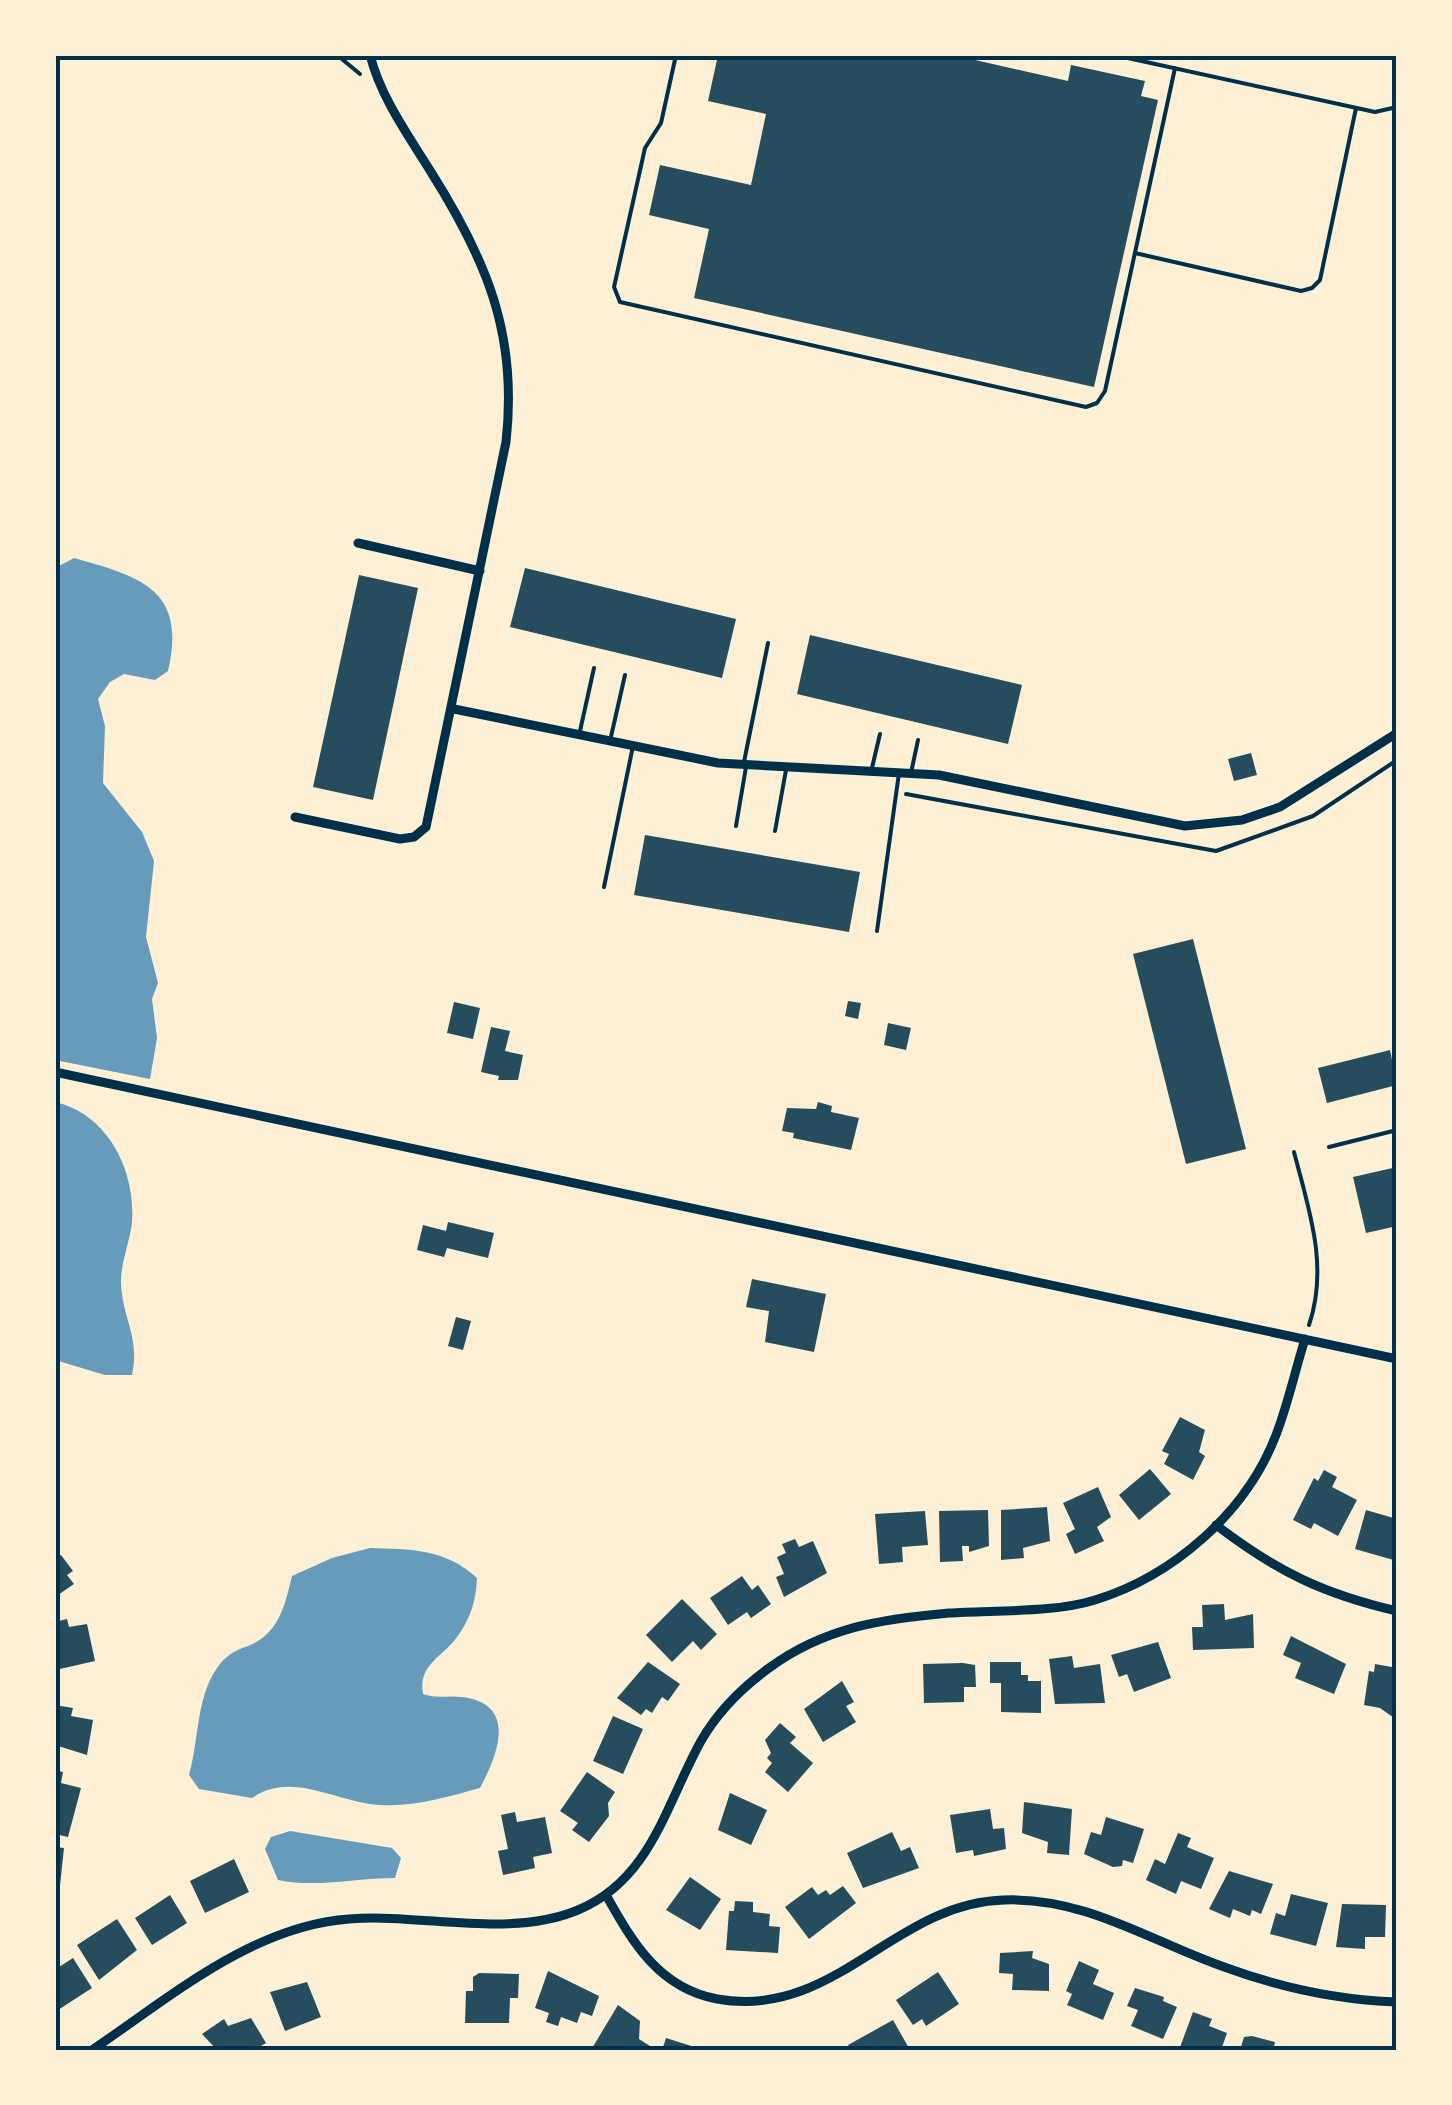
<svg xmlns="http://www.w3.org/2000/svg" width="1452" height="2105" viewBox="0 0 1452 2105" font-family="'Titillium Web',sans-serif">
<rect width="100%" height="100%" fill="#fdf0d5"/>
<path fill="#669bbc" d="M74 558C142 577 187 590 168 671L155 680 124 674 110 682 98 699 105 726 103 783 142 832 154 861 146 937 158 983 152 999 157 1038 150 1079 55 1060V587L59 566Z
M55 1102C108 1114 136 1171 132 1222 130 1242 120 1264 121 1284 123 1320 140 1337 132 1375H105L55 1360Z
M370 1548C411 1549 446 1549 477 1578 476 1600 471 1618 457 1637 442 1658 418 1664 423 1694 437 1699 449 1695 462 1697 518 1704 498 1754 480 1788 448 1797 413 1807 380 1805 337 1803 292 1770 252 1798L199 1789 189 1775C199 1741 196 1698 217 1668 226 1655 234 1651 248 1646 279 1634 285 1605 292 1576L332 1558Z
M290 1831 392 1848 401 1858 395 1878C356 1878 317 1888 278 1880L265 1849 271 1837Z"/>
<path fill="#264d5e" d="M718 55H953L1068 81 1071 65 1145 81 1141 96 1158 100 1094 387 694 298 709 229 649 215 660 165 751 185 766 114 708 101Z
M525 568 736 619 722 678 510 627Z
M359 575 418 588 373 800 313 787Z
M810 635 1022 685 1008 744 797 694Z
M1251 753 1257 775 1234 781 1228 759Z
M645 835 860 872 849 932 634 895Z
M1193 939 1246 1149 1186 1164 1133 954Z
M848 1001 861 1003 858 1019 845 1016Z
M454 1002 480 1008 473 1039 447 1033Z
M888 1023 911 1028 906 1050 884 1045Z
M491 1027 510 1031 505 1051 523 1055 518 1080H498L499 1076 481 1072Z
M1390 1050 1397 1085 1327 1103 1318 1068Z
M818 1102 832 1106 831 1112 859 1118 851 1150 793 1138 794 1133 782 1131 787 1108 816 1109Z
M1397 1167V1226L1366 1233 1353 1177Z
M448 1222 494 1233 488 1258 447 1248 444 1257 417 1250 423 1225 446 1231Z
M752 1279 826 1294 814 1352 765 1342 769 1311 746 1307Z
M456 1317 471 1321 463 1350 448 1346Z
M1180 1417 1205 1430 1199 1452 1205 1456 1193 1480 1164 1464 1169 1454 1162 1451Z
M1150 1469 1171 1494 1139 1520 1119 1495Z
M1324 1470 1337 1477 1332 1487 1357 1500 1338 1536 1314 1523 1311 1529 1293 1520 1314 1478 1318 1481Z
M1098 1487 1111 1517 1097 1527 1104 1541 1075 1554 1066 1534 1075 1529 1063 1503Z
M1047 1507 1050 1541 1023 1548 1024 1558 1001 1560V1510Z
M988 1510 989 1546 969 1552V1546H962L963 1561 940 1562 939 1511Z
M1366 1510 1397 1519V1561L1355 1549Z
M925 1511 928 1545 902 1547 903 1562 879 1564 875 1514Z
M795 1539 799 1547 813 1541 827 1573 784 1597 776 1577 784 1574 777 1557 786 1553 782 1544Z
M61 1555 73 1571 67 1575 74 1584 55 1597V1559Z
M742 1576 752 1590 758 1585 771 1604 751 1618 747 1612 728 1625 710 1598Z
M682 1599 717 1634 701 1650 693 1641 672 1662 646 1635Z
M1224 1604 1225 1620 1253 1614 1254 1648 1193 1650 1192 1627H1203L1202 1605Z
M67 1619 69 1627 87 1624 95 1661 60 1669 55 1622Z
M1291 1636 1346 1664 1334 1694 1295 1678 1301 1663 1283 1655Z
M1158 1642 1171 1678 1134 1692 1127 1674 1119 1677 1111 1655Z
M1072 1656 1074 1668 1100 1664 1105 1703 1055 1704 1049 1659Z
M648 1662 680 1684 668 1701 662 1697 652 1713 646 1709 641 1715 617 1698Z
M990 1662H1021V1675H1028V1681H1041V1713L1001 1712V1683H990Z
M963 1663 975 1665 976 1687H964V1702L924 1703 923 1664Z
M1375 1664 1397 1668V1720L1380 1708 1364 1705 1369 1671 1374 1672Z
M842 1681 854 1702 846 1706 856 1722 823 1742 804 1709Z
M55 1705 73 1708 71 1716 93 1720 87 1755 58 1746Z
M613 1716 643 1729 623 1774 593 1761Z
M780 1723 796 1737 790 1743 813 1763 788 1792 765 1772 772 1763 767 1758 771 1753 765 1740Z
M55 1770 63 1772 61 1783 81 1788 68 1837 55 1834Z
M587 1772 615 1792 608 1803 609 1816 589 1842 572 1830 578 1823 560 1811Z
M730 1793 767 1810 751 1845 718 1830Z
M1024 1802 1072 1809 1069 1855 1047 1853 1048 1842 1022 1833Z
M990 1809 993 1829 1004 1828 1006 1849 974 1856 973 1850 956 1853 950 1815Z
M515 1812 517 1822 545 1817 552 1853 533 1857 535 1868 503 1875 498 1851 508 1849 501 1815Z
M1106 1817 1144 1829 1133 1863 1123 1860 1122 1866 1113 1867 1084 1854 1091 1832 1101 1835Z
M892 1832 901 1851 910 1847 919 1868 863 1888 847 1853Z
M1178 1833 1191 1838 1187 1847 1214 1858 1201 1889 1181 1881 1176 1894 1146 1880 1155 1859 1165 1864Z
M55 1847 64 1848 59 1895 55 1894Z
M234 1859 249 1892 205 1913 190 1881Z
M1229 1871 1273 1884 1261 1914 1252 1910 1250 1916 1233 1909 1230 1918 1209 1909Z
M690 1877 721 1899 700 1930 666 1910Z
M843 1886 856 1903 809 1939 785 1907 812 1887 818 1895 826 1890 830 1895Z
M1291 1894 1328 1903 1316 1946 1270 1934 1276 1913 1285 1916Z
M170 1895 187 1923 152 1945 135 1918Z
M735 1901 753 1902V1912L770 1914 769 1926 780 1927 778 1953 726 1950 729 1911H734Z
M1342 1904 1386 1905 1385 1937H1365V1949L1336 1947Z
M117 1919 137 1950 99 1980 77 1945Z
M1033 1951 1032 1958 1049 1964V1991L1012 1990 1013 1974 999 1973 1000 1953Z
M73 1958 92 1988 55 2012V1960L59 1967Z
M1079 1961 1099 1970 1093 1984 1114 1993 1103 2020 1067 2005 1072 1994 1066 1991Z
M548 1971 599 1996 592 2016 581 2012 577 2023 561 2017 558 2026 546 2022 549 2013 535 2008Z
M938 1972 959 2004 926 2026 922 2019 913 2025 896 2000Z
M479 1973 519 1974 518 1998H510L509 2023H465L466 1991H473V1977Z
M307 1982 321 2017 285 2031 270 1992Z
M1135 1988 1164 1997 1163 2001 1177 2007 1163 2039 1131 2026 1138 2010 1127 2006Z
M618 2005 640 2021 639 2039 650 2046 647 2050H591Z
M1193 2012 1212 2019 1209 2026 1227 2033 1221 2050H1179Z
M251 2018 266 2043 254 2050H217L202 2034 224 2019 228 2026Z
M893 2020 910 2050H851L848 2045Z
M1252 2036 1275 2042 1273 2050H1240L1244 2037Z
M666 2038 701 2049V2050H662Z"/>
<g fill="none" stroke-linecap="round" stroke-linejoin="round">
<path stroke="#003049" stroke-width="4" d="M337 55 360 74
M906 794 1216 851 1313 816 1397 760
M1329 1147 1397 1130
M1294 1152C1309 1210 1329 1266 1309 1325"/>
<path stroke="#003049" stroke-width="4" d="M676 55 661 123 645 148 614 287 620 302 1086 407 1097 403 1105 391 1175 68
M1114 55 1375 112 1397 107
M1135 253 1301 291 1312 288 1320 280 1356 108
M580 731 594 668
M610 741 625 675
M744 762 768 643
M871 772 880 734
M911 773 918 740
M736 826 746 767
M775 831 786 770
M604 887 633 746
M877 931 899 773"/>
<path stroke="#003049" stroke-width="9" d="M358 543 480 571
M454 709 718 763 939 775 1185 826 1242 820 1280 807 1397 733
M295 817 400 839 414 837 426 827 506 442C518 335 487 261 431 172 408 135 381 98 370 55
M55 1072 1397 1359
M1216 1525C1276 1571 1323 1594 1397 1611
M606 1895C633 1943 659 1988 717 1999 835 2020 893 1903 1004 1900 1087 1897 1151 1942 1227 1968 1282 1988 1338 2000 1397 2002
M92 2050C169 1998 252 1926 349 1919 422 1913 509 1939 578 1910 651 1880 666 1804 701 1741 717 1713 743 1687 769 1668 825 1627 882 1619 949 1613 992 1610 1054 1613 1095 1600 1173 1576 1246 1513 1276 1435 1288 1404 1295 1371 1305 1339"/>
</g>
<rect width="1452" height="2105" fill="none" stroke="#fdf0d5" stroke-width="115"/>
<rect x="58" y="58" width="1336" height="1990" fill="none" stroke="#003049" stroke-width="4"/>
</svg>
